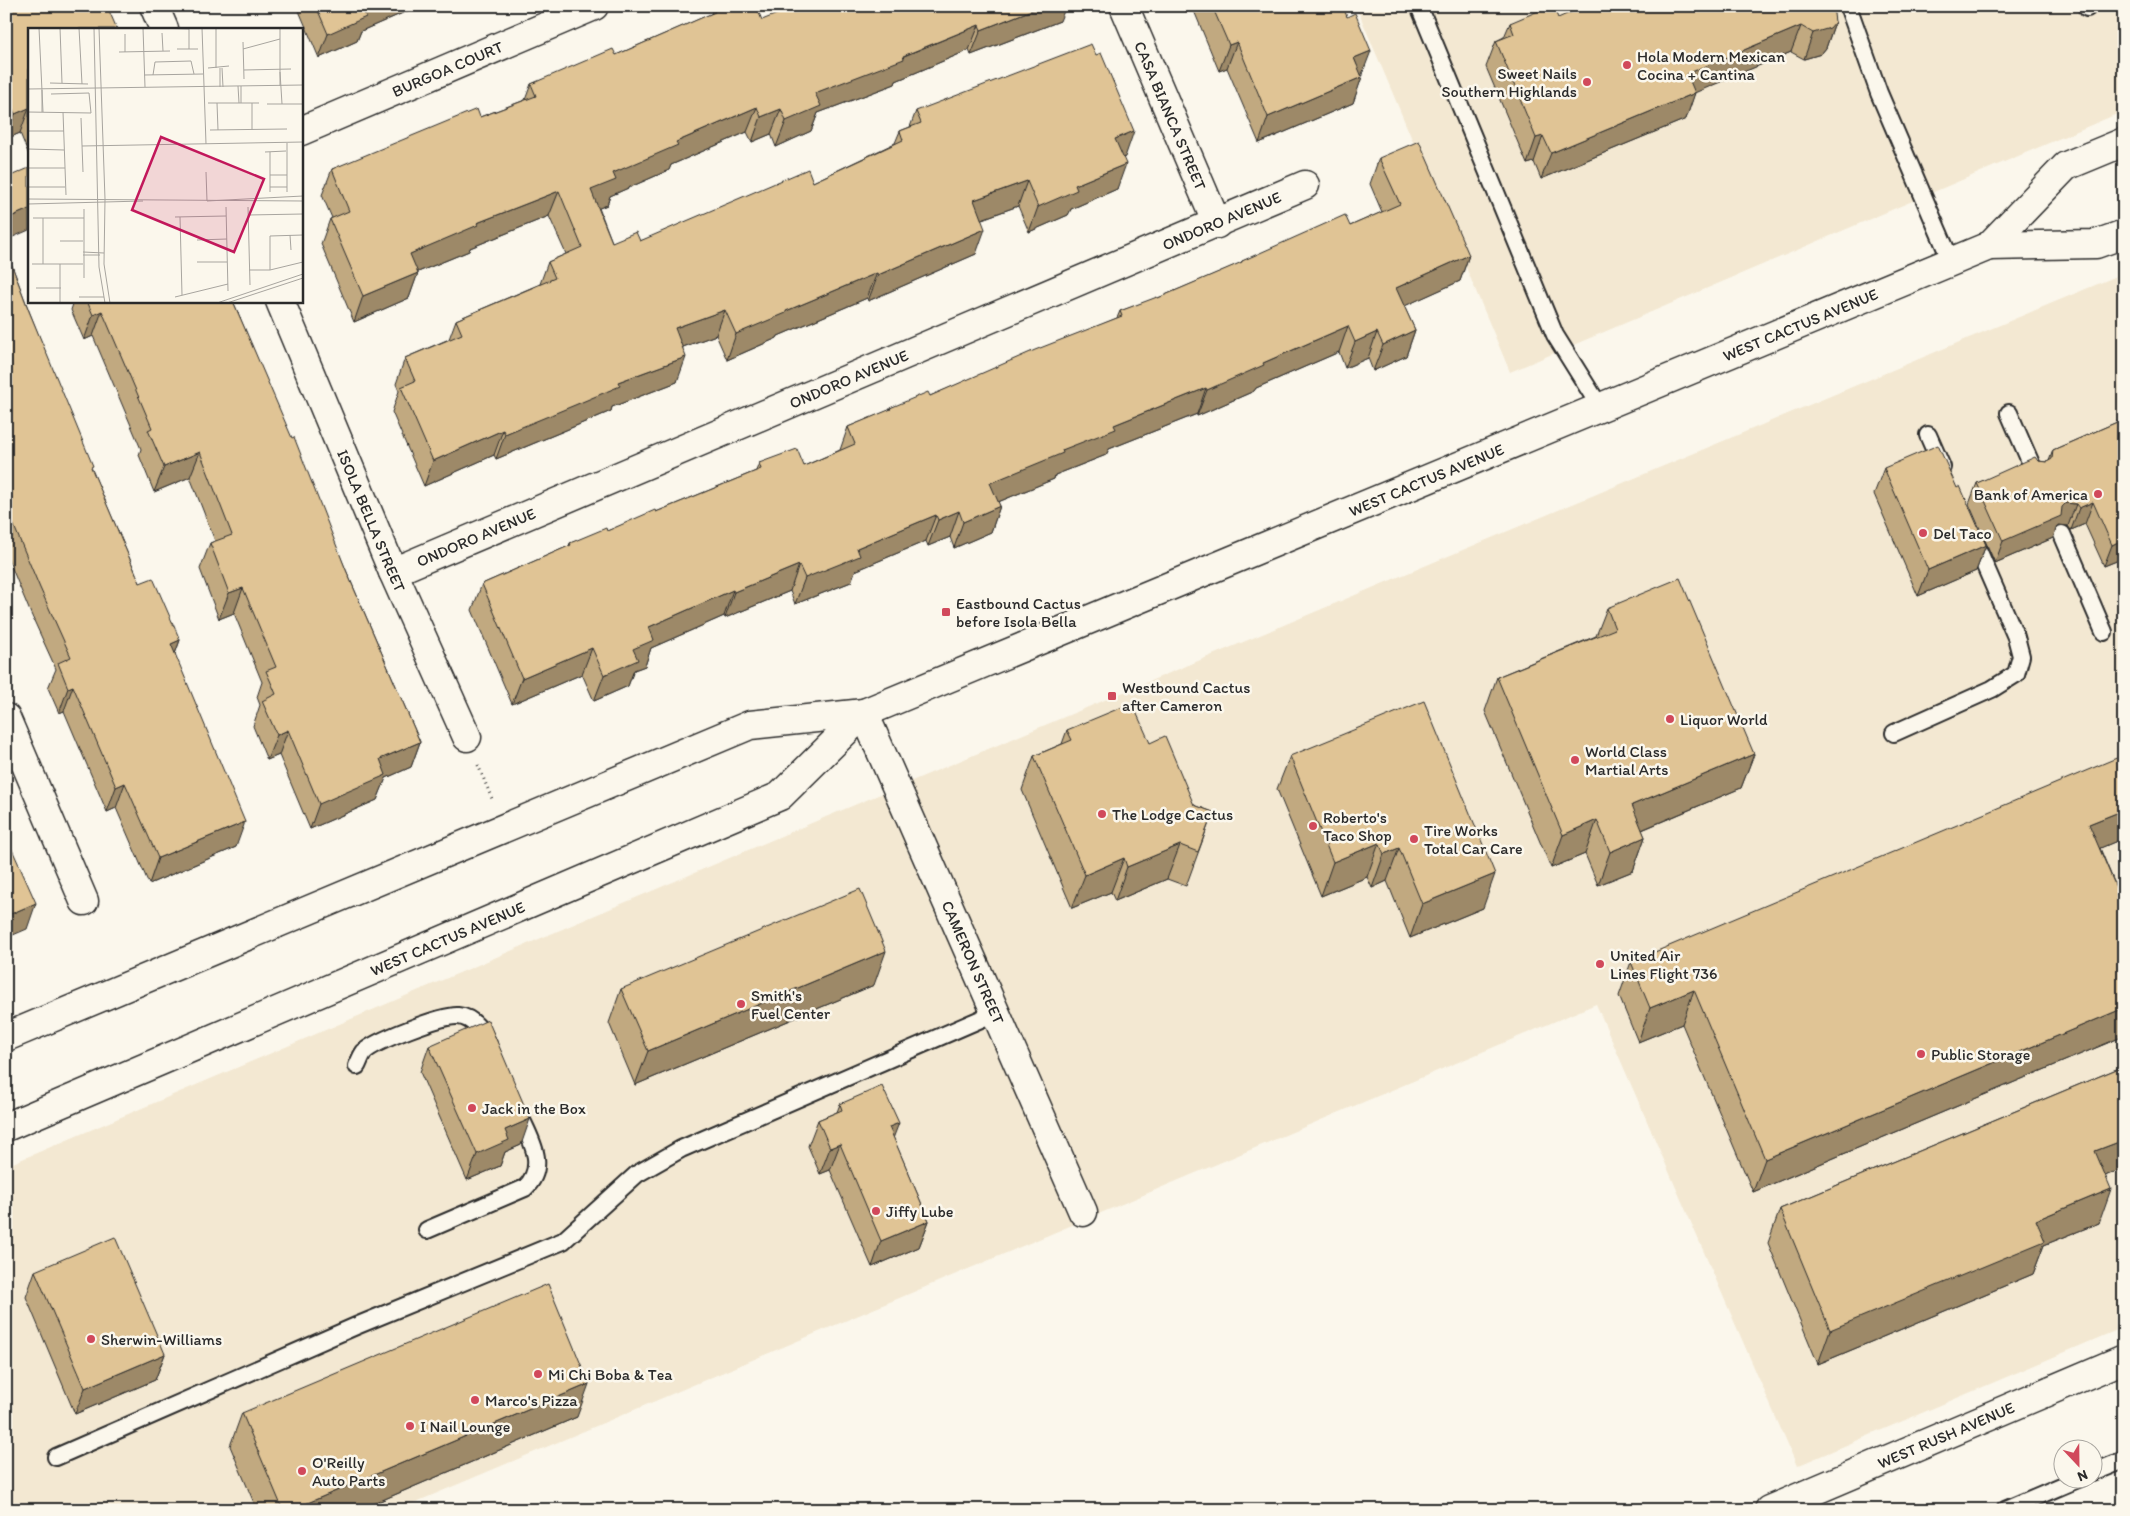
<svg xmlns="http://www.w3.org/2000/svg" width="2130" height="1516" viewBox="0 0 2130 1516" font-family="Itim,sans-serif">
<rect width="100%" height="100%" fill="#fbf7ec"/>
<filter id="ink" filterUnits="userSpaceOnUse"><feTurbulence type="fractalNoise" baseFrequency=".02" numOctaves="2"/><feDisplacementMap in="SourceGraphic" scale="10" xChannelSelector="R" yChannelSelector="G"/><feConvolveMatrix kernelMatrix="1 2 1 2 8 2 1 2 1" color-interpolation-filters="sRGB"/></filter>
<g filter="url(#ink)">
<path fill="#f3e8d2" d="M1356 6H2124V111L1510 372Z
M2124 273V1327L1797 1466 1596 1004 397 1510H7L6 1166 821 819Z"/>
<g fill="none" stroke-linecap="round" stroke-linejoin="round">
<g stroke="#2b2b2b" stroke-width="20">
<path id="service" d="M1419 6 1555 335 1600 407
M1848 6 1879 93 1951 261
M2086 6 2087 8
M2009 413 2036 475
M1928 435 1942 467
M2062 534 2104 632
M1894 733 1992 689 2016 674 2021 656 2016 637 1973 538
M357 1066C359 1062 361 1056 364 1052 375 1041 442 1015 458 1016 473 1017 483 1032 488 1044
M427 1230 525 1188C549 1165 529 1137 518 1112
M56 1457 356 1326 563 1241 637 1174 681 1149 997 1012
M2092 1473 2124 1460
M2005 1510 2080 1478"/>
</g>
<g stroke="#2b2b2b" stroke-width="31">
<g id="minor">
<path d="M154 6 164 29"/>
<path id="s1" d="M1124 6 1217 224"/>
<path id="s2" d="M301 131 594 6"/>
<path id="s3" d="M280 301 393 572 467 737"/>
<path id="s4" d="M393 572 1305 185"/>
<path id="s5" d="M864 713 1083 1212"/>
<path d="M6 718 84 901"/>
<path id="s6" d="M1769 1510 2124 1359"/>
</g>
</g>
<g stroke="#2b2b2b" stroke-width="31">
<g id="primary">
<path d="M1989 246 2066 166 2124 142"/>
<path id="s7" d="M6 1037 750 725 864 713 1989 246 2096 244 2124 234"/>
<path id="s8" d="M6 1127 780 796 864 713"/>
</g>
</g>
<path stroke="#2b2b2b" stroke-width="3" stroke-dasharray="1 4" stroke-linecap="butt" d="M478 765 492 799"/>
<use href="#service" stroke="#fbf7ec" stroke-width="16"/>
<use href="#minor" stroke="#fbf7ec" stroke-width="28"/>
<use href="#primary" stroke="#fbf7ec" stroke-width="28"/>
</g>
<path fill="#c1a980" stroke="#2b2b2b" d="M6 6 29 29V155L20 133 6 139Z
M297 6H419L361 31 357 41 319 58Z
M1192 6H1343L1362 76 1353 103 1259 143 1227 68 1219 71Z
M713 8 762 20 1060 21 971 55 969 50 896 81 895 84 818 113 811 131 776 147 771 134 752 142 747 132 671 165 669 170 610 196 607 205 599 208 612 242 640 241 813 182 895 143 900 131 910 127 916 111 1125 157H1123L1117 189 1071 209 1068 215 1029 232 1018 206 982 219 976 254 868 301 867 298 778 336 777 338 727 360 716 335 683 347 677 382 612 407 611 411 566 430 496 459 494 455 424 486 392 412 399 391 396 384 405 358 449 339 456 320 540 284 548 262 566 254 549 216 470 248 469 251 418 272 409 298 354 322 321 244 330 219 332 218 322 195 332 169 480 117 525 100 531 84 616 55 711 14Z
M1558 18 1835 22 1826 48 1821 54 1804 59 1791 52 1695 92 1686 119 1541 179 1534 162 1527 164 1486 67 1496 41 1504 37 1510 23Z
M1379 158 1469 255 1460 281 1404 306 1415 330 1406 356 1373 371 1368 358 1345 368 1339 352 1256 388 1254 391 1197 416V414L1109 449 1106 455 1055 475 1054 479 998 502 1000 506 991 532 954 548 950 537 928 546 926 541 855 571 851 582 795 604 790 591 725 618 724 616 651 648 645 666 634 670 628 686 594 701 582 674 512 704 472 610 482 584 569 546 570 543 607 531 656 512 756 471 759 463 804 466 840 450 848 427 890 410V408L930 396 1117 318 1120 311 1158 298 1241 263 1242 261 1350 226 1382 212 1370 184Z
M6 250 29 311 92 470 140 583 180 640 175 654 236 847 149 884 116 808 107 812 64 711 59 713 48 688 56 669 31 614 6 554Z
M74 301H233L346 570 420 742 411 767 386 778 377 800 310 829 279 755 267 760 253 726 260 705 257 697 262 682 234 613 219 619 200 569 210 543 215 541 190 477 154 492 139 455 141 449 93 336 84 340 71 310Z
M2124 419V558L2104 566 2085 524 2071 530 2068 526 2059 525 2057 526 2053 538 1995 563 1969 504 1977 483 2038 461 2047 462 2049 461 2053 450Z
M1884 468 1957 488 1986 545 1976 571 1918 596 1874 494Z
M1607 608 1754 754 1741 788 1642 830 1645 837 1633 871 1598 885 1585 854 1551 868 1485 711 1497 677 1596 636Z
M1067 730 1150 743 1194 805 1213 812 1186 886 1167 879 1115 901 1111 892 1072 908 1022 790 1034 756 1062 744Z
M1290 756 1483 908 1410 938 1387 881 1372 888 1367 877 1321 896 1277 789Z
M2124 767V838L2100 848 2124 906V1036L1753 1192 1682 1024 1638 1042 1619 996 1631 962Z
M874 985 635 1085 609 1023 621 989Z
M429 1046 521 1145 505 1152 500 1166 467 1180 420 1072Z
M2124 1066V1168L2105 1176 2099 1223 2044 1245 2033 1274 1818 1364 1768 1243 1780 1209Z
M840 1104 893 1137 929 1221 919 1247 872 1267 830 1170 820 1174 808 1146 818 1120 837 1112Z
M35 1271 165 1354 155 1380 75 1414 26 1297Z
M242 1413 577 1417 359 1510H257L230 1446Z"/>
<path fill="#9d8968" stroke="#2b2b2b" d="M371 6H419L361 31 357 41 319 58 328 34 363 10Z
M1042 6H1066L1060 21 971 55 981 30Z
M1835 22 1826 48 1821 54 1804 59 1813 33Z
M979 25 969 50 896 81 895 84 818 113 811 131 776 147 786 121 815 93Z
M1801 26 1791 52 1678 100 1687 74Z
M1237 42 1227 68 1219 71 1229 45Z
M1371 51 1361 77 1354 58Z
M1362 77 1353 103 1259 143 1268 117Z
M1695 93 1686 119 1541 179 1551 153Z
M757 107 747 132 671 165 669 170 610 196 607 205 582 215 591 190 613 173 676 142Z
M29 108 20 133 6 139 15 114Z
M781 109 771 134 752 142 761 117Z
M1134 131 1125 157 1106 164 1115 139Z
M1543 136 1534 162 1527 164 1536 138Z
M1126 164 1117 189 1071 209 1068 215 1029 232 1038 207 1075 185Z
M1027 181 1018 206 965 225 974 200Z
M559 191 549 216 470 248 469 251 401 279 410 254 477 223Z
M29 209V230L6 240V219Z
M985 229 976 254 868 301 878 275Z
M1469 255 1460 281 1387 314 1396 288Z
M418 273 409 298 354 322 363 296Z
M877 273 867 298 778 336 777 338 727 360 736 334 786 311Z
M725 310 716 335 666 353 675 328Z
M102 311 93 336 84 340 93 315Z
M1348 326 1339 352 1256 388 1254 391 1197 416 1207 390 1263 363Z
M1415 330 1406 356 1373 371 1383 345Z
M1377 332 1368 358 1345 368 1355 342Z
M686 357 677 382 612 407 611 411 566 430 496 459 505 434 618 382Z
M1206 388 1197 414 1109 449 1106 455 1055 475 1054 479 981 509 990 483 1062 450 1114 425Z
M503 430 494 455 424 486 433 461Z
M200 452 190 477 154 492 164 467Z
M2093 502 2085 524 2071 530 2079 508Z
M2066 503 2076 504 2068 526 2059 525 2057 526 2053 538 1995 563 2003 541 2062 507Z
M1000 506 991 532 954 548 963 522Z
M959 511 950 537 928 546 938 520Z
M936 515 926 541 855 571 851 582 795 604 805 578 857 548Z
M2124 539V558L2104 566 2112 545Z
M1986 545 1976 571 1918 596 1928 570Z
M799 565 790 591 725 618 734 592Z
M243 588 234 613 219 619 229 593Z
M733 590 724 616 651 648 645 666 634 670 628 686 594 701 604 675 633 649 649 627Z
M180 640 171 665V644Z
M592 648 582 674 512 704 522 678Z
M73 686 64 711 59 713 68 688Z
M288 730 279 755 267 760 277 735Z
M420 742 411 767 386 778 377 800 310 829 319 804 380 759Z
M1754 754 1741 788 1620 839 1632 805Z
M125 783 116 808 107 812 116 787Z
M2124 810V838L2077 858 2089 824Z
M1597 820 1585 854 1551 868 1563 835Z
M245 822 236 847 149 884 158 858Z
M1645 837 1633 871 1598 885 1610 852Z
M1379 843 1367 877 1321 896 1333 862Z
M1180 845 1167 879 1115 901 1127 867Z
M1399 848 1387 881 1372 888 1384 854Z
M1124 858 1111 892 1072 908 1085 875Z
M1495 874 1483 908 1410 938 1422 904Z
M36 903 27 929 6 938V916Z
M886 951 874 985 635 1085 648 1051Z
M1694 990 1682 1024 1638 1042 1650 1008Z
M2124 1008V1036L1753 1192 1765 1159Z
M530 1119 521 1145 505 1152 500 1166 467 1180 477 1154 505 1130Z
M899 1123 889 1149V1127Z
M2124 1140V1168L2083 1185 2095 1151Z
M840 1144 830 1170 820 1174 830 1148Z
M2111 1189 2099 1223 2044 1245 2033 1274 1818 1364 1830 1330 2036 1220Z
M929 1221 919 1247 872 1267 881 1241Z
M165 1354 155 1380 75 1414 85 1388Z
M589 1384 577 1417 359 1510H291Z"/>
<path fill="#e0c495" stroke="#2b2b2b" d="M6 6H107L117 29H29V108L15 114 6 94Z
M316 6H371L363 10 366 17 328 34Z
M717 6H756L762 20 797 6H1042L981 30 979 25 903 56 904 59 815 93 821 106 786 121 781 109 761 117 757 107 676 142 678 145 613 173 616 180 591 190 612 242 636 232 640 241 808 169 813 182 903 140 900 131 921 123 916 111 1091 44 1096 55 1101 53 1134 131 1115 139 1126 164 1075 185 1077 190 1038 207 1027 181 974 200 985 229 878 275 877 273 786 311V313L736 334 725 310 675 328 686 357 618 382 620 386 575 405 505 434 503 430 433 461 401 387 415 381 405 358 462 334 456 320 555 278 548 262 582 247 559 191 477 223 478 225 410 254 418 273 363 296 330 219 349 211 332 169 477 109 480 117 536 96 531 84 613 49 616 55 715 12 713 8Z
M1212 6H1343L1347 17 1355 13 1371 51 1354 58 1362 77 1268 117 1237 42 1229 45Z
M1550 6H1553L1558 18 1585 6H1833L1835 22 1830 28 1813 33 1801 26 1687 74 1695 93 1551 153 1543 136 1536 138 1496 41 1514 34 1510 23Z
M1419 141 1469 255 1396 288 1415 330 1383 345 1377 332 1355 342 1348 326 1263 363 1264 365 1207 390 1206 388 1114 425 1116 429 1062 450 1063 453 990 483 1000 506 963 522 959 511 938 520 936 515 857 548 860 556 805 578 799 565 734 592 733 590 649 627 654 640 633 649 638 660 604 675 592 648 522 678 482 584 571 545 570 543 606 528 607 531 655 510 656 512 761 469 759 463 797 449 804 466 855 444 848 427 891 409 890 408 928 392 930 396 1035 350 1122 316 1120 311 1157 297 1158 298 1242 262V261L1345 215 1350 226 1400 204 1379 158Z
M29 168V209L6 219V178Z
M6 250 29 311 93 466 91 467 140 583 153 578 180 640 171 644 245 822 158 858 125 783 116 787 73 686 68 688 58 663 71 657 40 588 6 507Z
M87 301H233L292 438 294 437 346 570 420 742 380 759 386 775 319 804 288 730 277 735 262 701 276 694 266 671 276 667 243 588 229 593 210 543 232 535 200 452 164 467 148 430 152 428 102 311 93 315Z
M2124 419V539L2112 545 2093 502 2079 508 2076 504 2066 503 2062 507 2061 516 2003 541 1977 483 2035 457 2038 461 2047 462 2052 459 2053 450Z
M1938 445 1957 488 1960 486 1986 545 1928 570 1884 468Z
M1680 578 1754 754 1632 805 1645 837 1610 852 1597 820 1563 835 1497 677 1615 629 1607 608Z
M1424 701 1495 874 1422 904 1399 848 1384 854 1379 843 1333 862 1290 756Z
M1132 703 1150 743 1165 736 1194 805 1213 812 1198 852 1180 845 1127 867 1124 858 1085 875 1034 756 1072 740 1067 730Z
M2119 757 2124 767V810L2089 824 2124 906V1008L1765 1159 1694 990 1650 1008 1631 962Z
M6 836 36 903 6 916Z
M860 889 886 951 648 1051 621 989Z
M488 1020 530 1119 505 1130 509 1140 477 1154 429 1046Z
M2124 1066V1140L2095 1151 2111 1189 2036 1220 2045 1241 1830 1330 1780 1209Z
M882 1086 899 1123 889 1127 929 1221 881 1241 840 1144 830 1148 818 1120 842 1110 840 1104Z
M115 1237 165 1354 85 1388 35 1271Z
M548 1284 589 1384 291 1510H283L242 1413Z"/>
</g>
<g fill="#d1495b" stroke="#fbf7ec" stroke-width="2">
<circle cx="1627" cy="65" r="5"/>
<circle cx="1587" cy="82" r="5"/>
<circle cx="2098" cy="494" r="5"/>
<circle cx="1923" cy="533" r="5"/>
<rect x="941" y="607" width="10" height="10" rx="2.5"/>
<rect x="1107" y="691" width="10" height="10" rx="2.5"/>
<circle cx="1670" cy="719" r="5"/>
<circle cx="1575" cy="760" r="5"/>
<circle cx="1102" cy="814" r="5"/>
<circle cx="1313" cy="826" r="5"/>
<circle cx="1414" cy="839" r="5"/>
<circle cx="1600" cy="964" r="5"/>
<circle cx="741" cy="1004" r="5"/>
<circle cx="1921" cy="1054" r="5"/>
<circle cx="472" cy="1108" r="5"/>
<circle cx="876" cy="1211" r="5"/>
<circle cx="91" cy="1339" r="5"/>
<circle cx="538" cy="1374" r="5"/>
<circle cx="475" cy="1400" r="5"/>
<circle cx="410" cy="1426" r="5"/>
<circle cx="302" cy="1471" r="5"/>
</g>
<g text-anchor="middle" stroke-width="5" stroke-linejoin="round" paint-order="stroke">
<g font-size="16" fill="#2b2b2b" stroke="#fbf7ec" text-anchor="start">
<text x="1637" y="62">Hola Modern Mexican<tspan x="1637" dy="18">Cocina + Cantina</tspan></text>
<text x="1577" y="79" text-anchor="end">Sweet Nails<tspan x="1577" dy="18">Southern Highlands</tspan></text>
<text x="2088" y="500" text-anchor="end">Bank of America</text>
<text x="1933" y="539">Del Taco</text>
<text x="956" y="609">Eastbound Cactus<tspan x="956" dy="18">before Isola Bella</tspan></text>
<text x="1122" y="693">Westbound Cactus<tspan x="1122" dy="18">after Cameron</tspan></text>
<text x="1680" y="725">Liquor World</text>
<text x="1585" y="757">World Class<tspan x="1585" dy="18">Martial Arts</tspan></text>
<text x="1112" y="820">The Lodge Cactus</text>
<text x="1323" y="823">Roberto's<tspan x="1323" dy="18">Taco Shop</tspan></text>
<text x="1424" y="836">Tire Works<tspan x="1424" dy="18">Total Car Care</tspan></text>
<text x="1610" y="961">United Air<tspan x="1610" dy="18">Lines Flight 736</tspan></text>
<text x="751" y="1001">Smith's<tspan x="751" dy="18">Fuel Center</tspan></text>
<text x="1931" y="1060">Public Storage</text>
<text x="482" y="1114">Jack in the Box</text>
<text x="886" y="1217">Jiffy Lube</text>
<text x="101" y="1345">Sherwin-Williams</text>
<text x="548" y="1380">Mi Chi Boba &amp; Tea</text>
<text x="485" y="1406">Marco's Pizza</text>
<text x="420" y="1432">I Nail Lounge</text>
<text x="312" y="1468">O'Reilly<tspan x="312" dy="18">Auto Parts</tspan></text>
</g>
<g font-size="16" fill="#2b2b2b" stroke="#fbf7ec">
<text dy="6" stroke="none"><textPath href="#s2" startOffset="159">BURGOA COURT</textPath></text>
<text dy="6" stroke="none"><textPath href="#s1" startOffset="119">CASA BIANCA STREET</textPath></text>
<text dy="6" stroke="none"><textPath href="#s4" startOffset="900">ONDORO AVENUE</textPath></text>
<text dy="6" stroke="none"><textPath href="#s7" startOffset="1935">WEST CACTUS AVENUE</textPath></text>
<text dy="6" stroke="none"><textPath href="#s4" startOffset="495">ONDORO AVENUE</textPath></text>
<text dy="6" stroke="none"><textPath href="#s7" startOffset="1530">WEST CACTUS AVENUE</textPath></text>
<text dy="6" stroke="none"><textPath href="#s3" startOffset="238">ISOLA BELLA STREET</textPath></text>
<text dy="6" stroke="none"><textPath href="#s4" startOffset="90">ONDORO AVENUE</textPath></text>
<text dy="6" stroke="none"><textPath href="#s8" startOffset="480">WEST CACTUS AVENUE</textPath></text>
<text dy="6" stroke="none"><textPath href="#s5" startOffset="272">CAMERON STREET</textPath></text>
<text dy="6" stroke="none"><textPath href="#s6" startOffset="192">WEST RUSH AVENUE</textPath></text>
</g>
</g>
<g transform="translate(28 28)">
<rect width="275" height="275" fill="#fbf7ec"/>
<path fill="none" stroke="#a8a59f" stroke-width="1" d="M11 0 15 84M32 0 34 55M51 0 54 56M66 0 71 239 77 275M71 0 77 171 76 236 82 275M115 0 117 59M129 0 161 1M174 0 178 116M188 0V40M252 0V58M161 1V21M134 5 135 23M215 14 216 51M149 21H170M215 21 252 11M91 24 142 23M97 24V6M180 40 201 38M192 40V59M194 40 195 59M216 42 263 41M252 44 254 76M116 47 175 46M125 47 127 34 163 33 166 46M22 55 60 56M210 58 211 75M213 58V75M0 61 275 57M14 62V84M180 75H231M189 75 190 102M224 75V102M239 76H275M0 84 63 85 61 65 23 66M35 84 38 167M53 90 55 144M182 102 259 101M0 103H36M54 118 275 114M0 121 36 122M237 124 258 123M242 124V164M0 140H37M178 144 179 173M242 147H259M0 159H37M242 159H259M259 164V115M0 171 275 173M179 173 275 168M0 176 115 173M198 179 200 263M220 179 222 257M220 187 275 186M147 189 198 188M152 189 154 267M5 190H56M262 207 263 222M169 212 199 211M32 213H55M55 224 76 225M55 227H72M169 234H199M4 236H55M15 236V190M32 236V275M221 242H242L275 234M242 242V208L275 207M56 250V181M8 260H33M51 269H76M147 269 200 256M189 275 275 246M199 275 275 250"/>
<path fill="#c2185b" fill-opacity="0.15" stroke="#c2185b" stroke-width="2.5" d="M133 109 236 151 206 224 104 182Z"/>
<rect width="275" height="275" fill="none" stroke="#2b2b2b" stroke-width="2.5"/>
</g>
<rect width="2130" height="1516" fill="none" stroke="#fbf7ec" stroke-width="25"/>
<rect x="12" y="12" width="2105" height="1491" fill="none" stroke="#2b2b2b" stroke-width="2" filter="url(#ink)"/>
<g transform="translate(2078 1464) rotate(158)"><circle r="24" fill="#fbf7ec" stroke="#a8a59f"/>
<path d="M0-4L9 19L0 12L-9 19Z" fill="#d1495b"/>
<text y="-8" font-size="14" font-weight="bold" text-anchor="middle" fill="#2b2b2b">N</text>
</g>
</svg>
